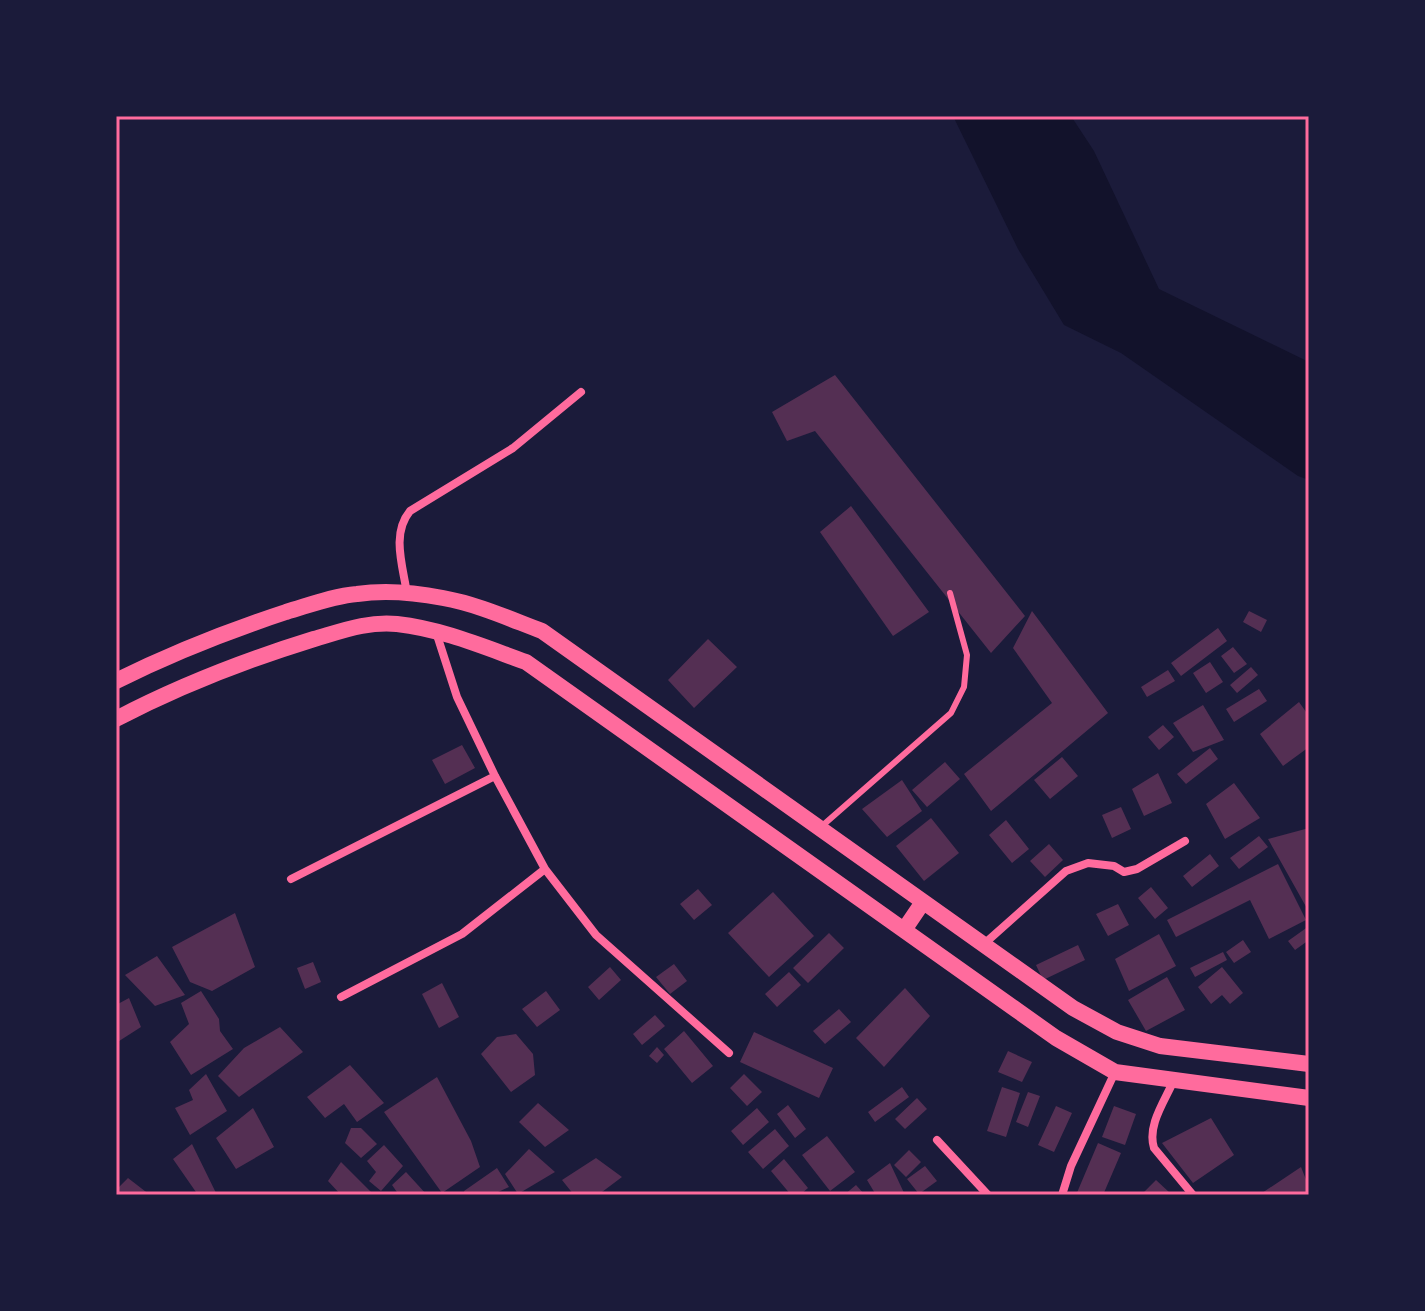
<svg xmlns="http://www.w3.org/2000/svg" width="1425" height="1311" viewBox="0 0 1425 1311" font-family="'DM Sans',sans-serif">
<rect width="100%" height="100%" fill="#1b1b3a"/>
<path fill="#12122b" d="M953 116H1071L1094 151 1159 289 1309 362V480L1298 476 1121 353 1064 325 1018 249Z"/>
<path fill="#542f53" d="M835 375 1025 616 991 653 815 431 787 441 772 412Z
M851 506 929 612 893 636 820 532Z
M1032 611 1108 713 991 811 964 774 1052 703 1013 648Z
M1249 611 1267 620 1261 632 1243 622Z
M1218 628 1227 641 1181 676 1171 663Z
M708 639 737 667 694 708 668 680Z
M1233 647 1247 664 1234 673 1221 656Z
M1210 662 1223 682 1206 693 1193 673Z
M1251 667 1258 675 1237 693 1230 685Z
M1168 670 1175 681 1147 697 1141 687Z
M1259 689 1267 701 1234 722 1226 709Z
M1299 702 1309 716V747L1283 766 1260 734Z
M1203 705 1224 740 1193 752 1173 723Z
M1163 725 1174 737 1159 750 1148 737Z
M462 745 475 768 445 784 432 760Z
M1210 748 1218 759 1186 784 1177 774Z
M1062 757 1078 776 1050 799 1034 780Z
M945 762 960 779 927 807 912 790Z
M1158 773 1172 803 1144 816 1132 789Z
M902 780 922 811 887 837 862 809Z
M1234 783 1260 818 1225 839 1206 804Z
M1121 807 1131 829 1112 838 1102 815Z
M931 818 959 853 924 881 896 846Z
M1006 820 1029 849 1012 863 989 835Z
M1309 828V912L1268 839Z
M1259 836 1268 847 1239 869 1230 858Z
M1049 844 1063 860 1045 877 1030 861Z
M1210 854 1219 866 1192 887 1183 876Z
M1278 864 1306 920 1269 939 1250 900 1176 937 1167 920Z
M1151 887 1168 908 1155 919 1138 898Z
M698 889 712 905 694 920 680 904Z
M773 892 814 936 769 977 728 933Z
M1118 904 1129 925 1108 936 1096 914Z
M235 913 255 967 212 991 190 982 172 947Z
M1309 926V940L1295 950 1288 941Z
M829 933 844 948 808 983 793 968Z
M1159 934 1176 966 1129 991 1115 959Z
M1243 940 1251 952 1234 963 1226 952Z
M1078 945 1085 960 1043 980 1036 965Z
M1223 952 1227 960 1195 977 1190 968Z
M157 956 185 995 155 1006 125 975Z
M313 962 321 982 305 989 297 968Z
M674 964 687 981 670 994 656 977Z
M610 967 621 980 599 1000 588 987Z
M1222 967 1243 993 1230 1004 1222 995 1211 1004 1198 987Z
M789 972 801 985 777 1007 765 994Z
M1167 977 1185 1010 1146 1031 1128 1000Z
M442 983 459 1017 439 1028 422 994Z
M905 988 930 1016 884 1067 856 1038Z
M201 991 219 1019 220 1031 233 1049 191 1075 170 1042 189 1024 181 1003Z
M546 991 560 1010 537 1027 522 1009Z
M129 998 141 1027 116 1043V1005Z
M839 1009 851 1022 825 1044 813 1031Z
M655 1015 665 1026 642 1045 633 1034Z
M280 1027 303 1052 239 1097 218 1076 244 1048Z
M684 1031 713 1066 692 1083 664 1049Z
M754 1032 833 1068 819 1098 740 1062Z
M516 1034 533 1054 535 1075 511 1092 481 1054 497 1037Z
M657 1047 664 1055 657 1063 649 1056Z
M1008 1051 1032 1062 1022 1082 998 1072Z
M350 1065 384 1103 357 1122 344 1104 325 1118 307 1097Z
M206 1074 227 1111 190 1135 175 1108 193 1100 189 1090Z
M744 1074 762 1092 747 1106 730 1088Z
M437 1077 471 1141 480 1167 442 1193 384 1112Z
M902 1087 909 1097 875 1122 868 1112Z
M1002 1087 1020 1093 1006 1137 987 1131Z
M1028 1092 1040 1096 1028 1127 1016 1122Z
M917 1098 927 1109 905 1129 895 1119Z
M538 1103 569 1130 545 1147 519 1122Z
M788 1105 806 1129 795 1138 777 1114Z
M1056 1106 1072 1113 1054 1152 1038 1145Z
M1114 1106 1136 1114 1125 1145 1102 1137Z
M253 1108 274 1147 236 1169 216 1138Z
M757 1108 769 1122 743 1145 731 1131Z
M1211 1118 1234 1155 1193 1183 1162 1143Z
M351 1128H361L377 1144 361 1158 345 1143Z
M775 1129 789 1146 763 1169 748 1152Z
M827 1136 855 1172 830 1191 802 1155Z
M1098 1143 1121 1153 1103 1195H1076Z
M192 1144 217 1195H198L173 1159Z
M384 1145 403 1166 381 1191 369 1181 376 1172 367 1161Z
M529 1149 555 1172 518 1194 505 1174Z
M909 1150 921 1162 906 1177 894 1165Z
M596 1158 622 1177 598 1195H574L562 1180Z
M784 1159 808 1188 800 1195H791L771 1171Z
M341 1162 374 1195H341L328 1181Z
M890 1163 905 1195H876L867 1180Z
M925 1166 937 1181 919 1194 907 1179Z
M1301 1167 1309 1187V1195H1259Z
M497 1168 509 1187 498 1192 499 1195H465L464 1191Z
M406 1172 427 1195H399L392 1185Z
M128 1178 150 1195H116V1190Z
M1156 1180 1170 1193 1141 1195Z
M856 1185 865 1195H844Z"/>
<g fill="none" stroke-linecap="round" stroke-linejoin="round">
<path stroke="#ff6b9d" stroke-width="6" d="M822 826 951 713 964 687 967 655 950 593"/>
<path stroke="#ff6b9d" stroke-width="8" d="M407 594C403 566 391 534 410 511L513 448 581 392
M436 632 457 697 495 776 545 869 596 935 729 1053
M291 879 495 776
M984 944 1066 871 1088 863 1114 866 1124 872 1137 869 1185 841
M341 997 462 934 545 869
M1173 1082C1164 1102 1147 1126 1154 1148L1193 1195
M937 1140 988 1195
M1062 1195 1071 1166 1115 1072"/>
<path stroke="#ff6b9d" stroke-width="16" d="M116 681C170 654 228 631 286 612 310 605 333 596 357 594 384 590 417 593 443 598 477 604 510 619 542 631L1073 1008 1117 1032 1160 1046 1309 1064
M116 719C179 686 246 660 314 639 342 631 368 621 397 624 442 629 484 647 526 662L1056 1038 1115 1072 1309 1098
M904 930 923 902"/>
</g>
<rect width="1425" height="1311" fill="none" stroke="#1b1b3a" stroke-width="236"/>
<rect x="118" y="118" width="1189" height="1075" fill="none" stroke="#ff6b9d" stroke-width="3"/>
</svg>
